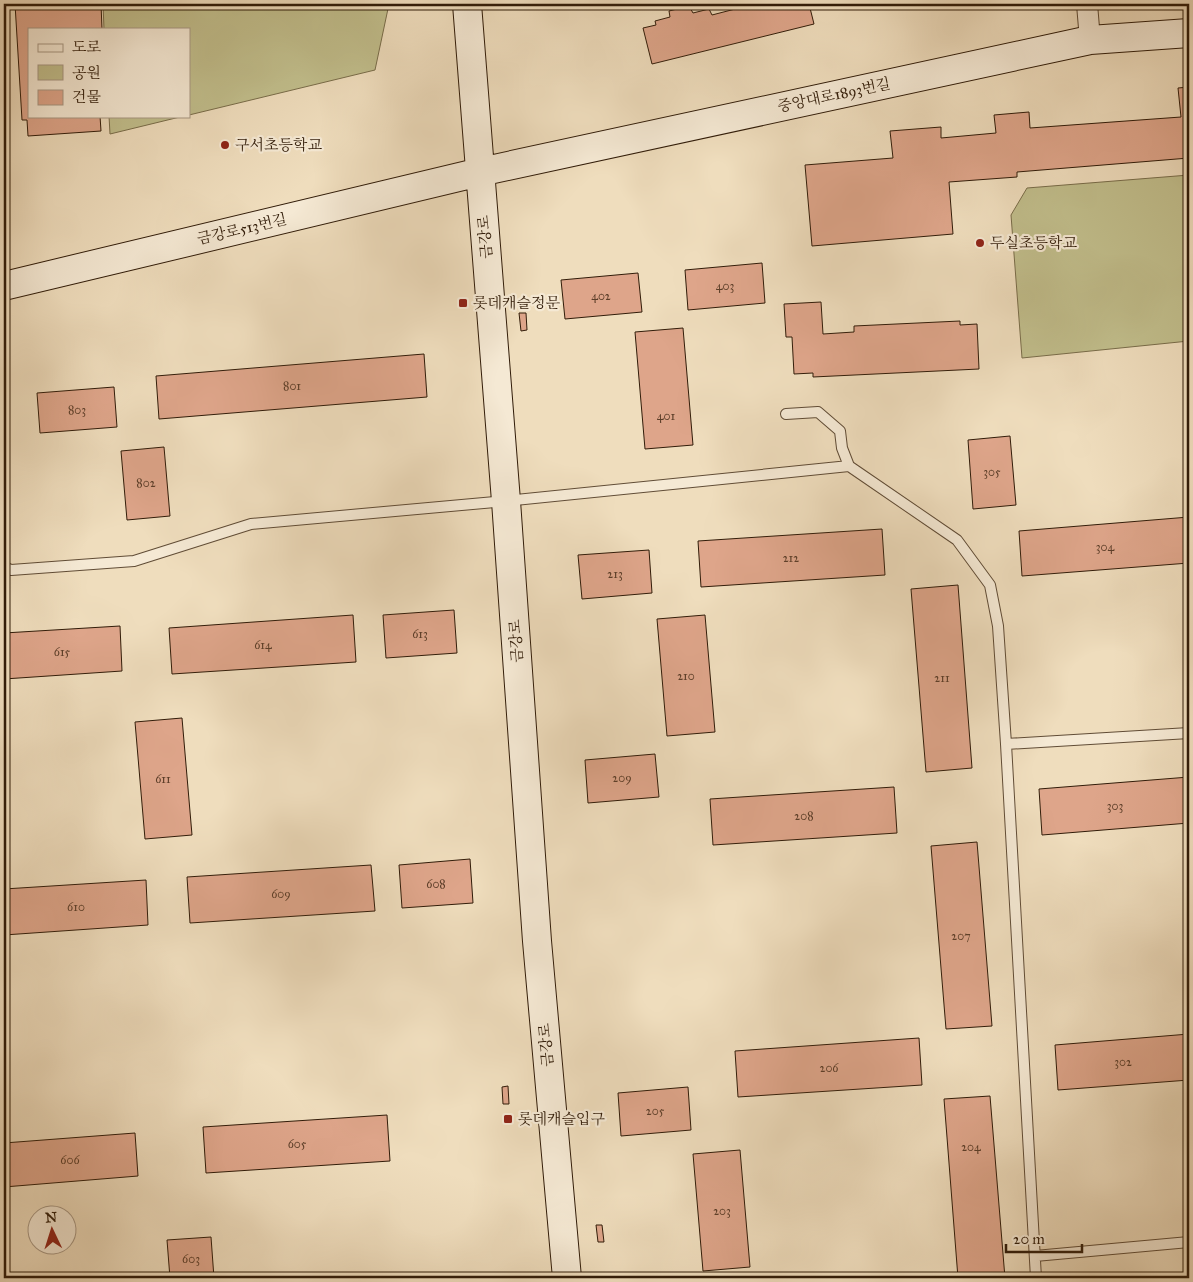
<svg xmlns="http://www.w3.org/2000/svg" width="1193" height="1282" viewBox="0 0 1193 1282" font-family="'IM FELL Great Primer','Noto Serif KR',serif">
<rect width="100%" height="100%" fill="#efddbd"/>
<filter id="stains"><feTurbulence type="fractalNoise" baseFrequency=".004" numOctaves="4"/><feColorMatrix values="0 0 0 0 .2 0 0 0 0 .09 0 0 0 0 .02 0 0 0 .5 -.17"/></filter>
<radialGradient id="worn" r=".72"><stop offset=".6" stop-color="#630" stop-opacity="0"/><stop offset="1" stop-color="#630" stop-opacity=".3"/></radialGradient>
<path fill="#c1be8c" stroke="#796d4a" d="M103 4H389L375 70 189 115V29H104Z
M109 116H184L110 134Z
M1189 175V341L1022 358 1011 215 1027 188Z"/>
<path fill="#dea58a" stroke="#311c09" d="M15 4H101L102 29H29V116H100L101 131 28 136 27 120H22Z
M738 4H809L814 24 652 64 643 28 656 25 655 21 670 17 669 11 689 6 693 13 709 9 712 15 739 8Z
M1113 4H1174L1113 9Z
M1189 87V158L1017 172V177L949 182 953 234 812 246 805 165 893 158 890 131 941 127V138L996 133 994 115 1029 112 1030 128 1181 117 1178 88Z
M762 263 765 303 688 310 685 270Z
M638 273 642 312 565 319 561 280Z
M821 302 823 334 854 332V326L960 321V325L977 324 979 369 813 377V373L794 374 792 337H786L784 304Z
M519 313H526L527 330 521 331Z
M683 328 693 445 645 449 635 332Z
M424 354 427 397 159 419 156 376Z
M114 387 117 427 40 433 37 393Z
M1010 436 1016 505 973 509 968 440Z
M164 447 170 516 127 520 121 451Z
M1189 517V563L1022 576 1019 531Z
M882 529 885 575 701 587 698 541Z
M649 550 652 593 582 599 578 555Z
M958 585 972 768 926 772 911 589Z
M454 610 457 653 386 658 383 615Z
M353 615 356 662 172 674 169 628Z
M705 615 715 732 667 736 657 619Z
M120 626 122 671 4 679V633Z
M182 718 192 835 145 839 135 722Z
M655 754 659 797 588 803 585 760Z
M1189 777V823L1042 835 1039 789Z
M894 787 897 833 713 845 710 799Z
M977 842 992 1026 946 1029 931 846Z
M470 859 473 903 402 908 399 865Z
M371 865 375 911 190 923 187 877Z
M146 880 148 925 4 935V889Z
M1189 1034V1080L1058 1090 1055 1045Z
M919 1038 922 1085 738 1097 735 1051Z
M508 1086 509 1104H503L502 1087Z
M688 1087 691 1130 621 1136 618 1093Z
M990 1096 1005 1278H958L944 1099Z
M387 1115 390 1161 206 1173 203 1127Z
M135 1133 138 1176 4 1187V1143Z
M740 1150 750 1267 703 1271 693 1154Z
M596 1225H602L604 1242H598Z
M211 1237 214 1278H170L167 1240Z"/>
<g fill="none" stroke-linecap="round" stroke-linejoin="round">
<g stroke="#604c36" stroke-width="12">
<path id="lane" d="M849 466 957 540 990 585 998 626 1006 744 1036 1278
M4 567 11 570 134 561 251 524 506 501 849 466 842 448 840 431 818 412 786 414
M1006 744 1189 733
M1035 1256 1189 1242"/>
</g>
<g stroke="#604c36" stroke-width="22">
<path id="street" d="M1087 4 1090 40"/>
</g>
<g stroke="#311c09" stroke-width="30">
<path id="secondary" d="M467 4 506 501 537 941 567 1278
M4 286 480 172 1090 40 1189 33"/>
</g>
<use href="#lane" stroke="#f5e9d4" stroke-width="10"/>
<use href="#street" stroke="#f5e9d4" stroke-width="20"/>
<use href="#secondary" stroke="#f5e9d4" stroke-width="28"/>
</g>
<g fill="#8f2418" stroke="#f5e9d4" stroke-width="2">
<circle cx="225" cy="145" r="5"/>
<circle cx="980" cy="243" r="5"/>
<rect x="458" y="298" width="10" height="10" rx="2.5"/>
<rect x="503" y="1114" width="10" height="10" rx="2.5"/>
</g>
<g text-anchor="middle" stroke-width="4.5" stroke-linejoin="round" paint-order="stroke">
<g font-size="12" fill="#5c3e29">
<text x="725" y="290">403</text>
<text x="601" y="300">402</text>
<text x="292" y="390">801</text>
<text x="77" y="414">803</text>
<text x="666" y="420">401</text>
<text x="992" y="476">305</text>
<text x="146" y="487">802</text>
<text x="1105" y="551">304</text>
<text x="791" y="562">212</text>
<text x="615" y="578">213</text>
<text x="420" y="638">613</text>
<text x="263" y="649">614</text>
<text x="62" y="656">615</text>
<text x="686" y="680">210</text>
<text x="942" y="682">211</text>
<text x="622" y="782">209</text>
<text x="163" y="783">611</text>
<text x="1115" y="810">303</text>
<text x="804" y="820">208</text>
<text x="436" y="888">608</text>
<text x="281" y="898">609</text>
<text x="76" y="911">610</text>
<text x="961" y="940">207</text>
<text x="1123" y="1066">302</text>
<text x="829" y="1072">206</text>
<text x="655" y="1115">205</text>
<text x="297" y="1148">605</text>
<text x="971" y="1151">204</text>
<text x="70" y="1164">606</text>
<text x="722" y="1215">203</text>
<text x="191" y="1263">603</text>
</g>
<g font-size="15" fill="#311c09" stroke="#f5e9d4">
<text transform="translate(834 95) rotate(-12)" y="5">중앙대로1893번길</text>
<text transform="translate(242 229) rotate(-13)" y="5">금강로513번길</text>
<text transform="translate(485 237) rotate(-95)" y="5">금강로</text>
<text transform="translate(516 641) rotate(-94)" y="5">금강로</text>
<text transform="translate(546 1045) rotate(-95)" y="5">금강로</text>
</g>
<g font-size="15" fill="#311c09" stroke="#f5e9d4" text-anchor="start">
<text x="235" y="150">구서초등학교</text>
<text x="990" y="248">두실초등학교</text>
<text x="473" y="308">롯데캐슬정문</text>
<text x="518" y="1124">롯데캐슬입구</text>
</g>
</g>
<rect width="1193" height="1282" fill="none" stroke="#efddbd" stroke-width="20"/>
<rect x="5" y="5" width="1183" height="1272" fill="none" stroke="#311c09" stroke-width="2.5"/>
<rect x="10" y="10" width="1173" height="1262" fill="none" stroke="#311c09"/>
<rect x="28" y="28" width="162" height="90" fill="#f5e9d4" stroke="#a79783"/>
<rect x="38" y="44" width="25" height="8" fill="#f5e9d4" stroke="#a79783"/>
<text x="72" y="52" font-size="15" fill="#311c09">도로</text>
<rect x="38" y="65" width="25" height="15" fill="#c1be8c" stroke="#a79783"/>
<text x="72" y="78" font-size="15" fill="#311c09">공원</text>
<rect x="38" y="90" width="25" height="15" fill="#dea58a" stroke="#a79783"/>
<text x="72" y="102" font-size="15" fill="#311c09">건물</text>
<g transform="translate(52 1230) rotate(356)"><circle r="24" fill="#f5e9d4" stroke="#a79783"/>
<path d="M0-4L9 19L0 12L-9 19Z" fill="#8f2418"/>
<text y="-8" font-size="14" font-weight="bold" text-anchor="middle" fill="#311c09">N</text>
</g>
<path d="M1006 1244v8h76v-8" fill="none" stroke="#311c09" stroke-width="2.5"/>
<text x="1013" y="1244" font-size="15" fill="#311c09" stroke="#f5e9d4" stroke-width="4" paint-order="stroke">20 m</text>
<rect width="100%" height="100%" filter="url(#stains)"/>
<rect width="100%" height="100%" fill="url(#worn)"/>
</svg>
